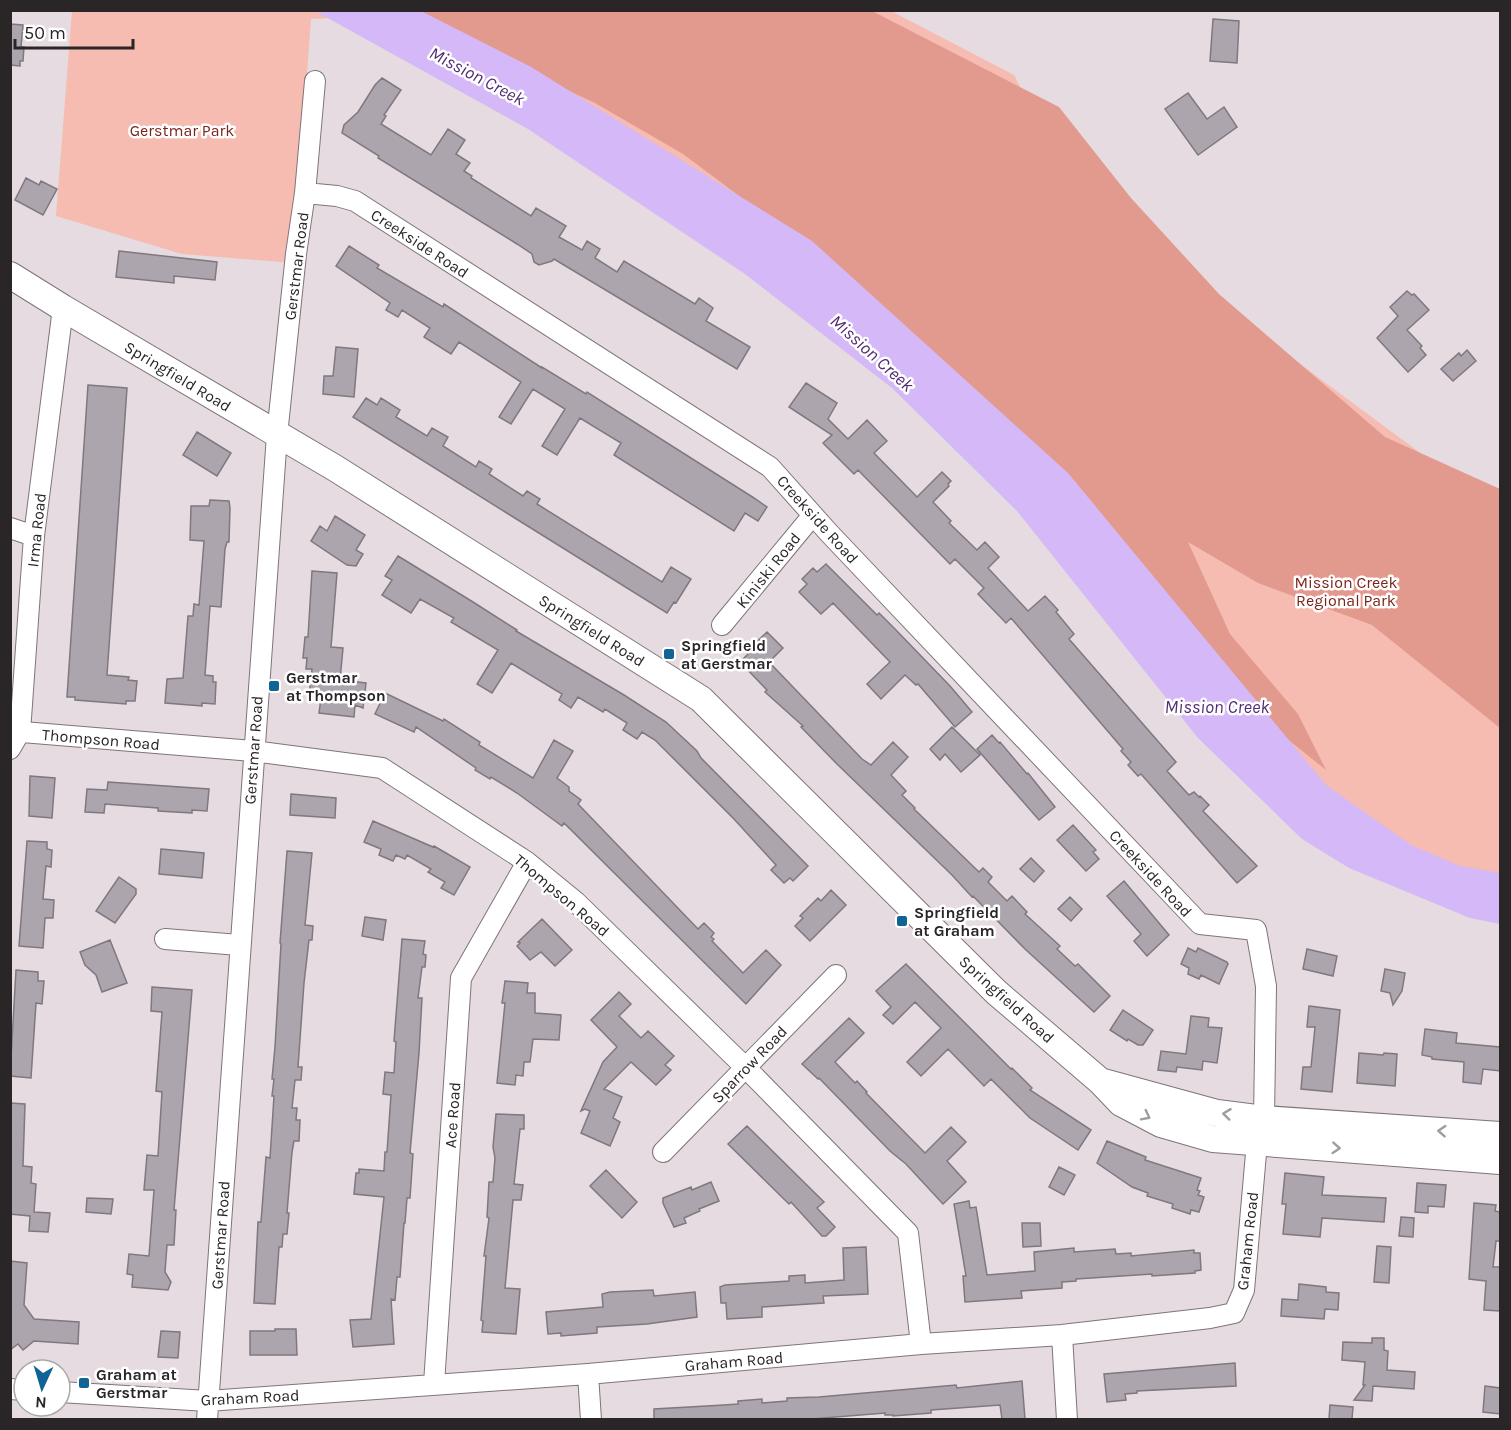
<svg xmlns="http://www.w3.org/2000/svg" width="1511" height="1430" viewBox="0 0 1511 1430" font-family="Karla,sans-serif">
<rect width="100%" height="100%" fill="#e6dbe0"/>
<path fill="#f6bbb1" d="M72 11H891L1014 75 1077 199 1500 512V886L1427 858 1325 799 1081 505 426 13 311 19 293 263 182 254 56 216Z"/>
<path fill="#e39a8e" d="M395 11H872L1059 107 1131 198 1219 294 1385 437 1500 489V728L1372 625 1258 583 1188 542 1230 634 1298 714 1326 770 1286 738 802 243 683 154 595 103Z"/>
<path fill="#d5b8f7" d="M315 11H421L531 67 812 241 1068 473 1326 785 1411 845 1460 866 1500 873V924L1470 918 1349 868 1302 839 1198 738 1017 511 892 388 745 274 528 129Z"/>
<path fill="#ada5ad" stroke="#7f787f" stroke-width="1.5" d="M1213 19 1239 21 1237 63 1210 61Z
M10 24 23 25 21 47H24L23 61H20V66L10 65Z
M382 78 401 90 384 115 386 116 381 124 431 155 448 129 465 140 456 154 470 163 464 171 472 176 471 178 531 216 536 208 566 226 559 237 582 250 587 241 600 249 595 258 617 272 624 261 695 304 699 298 713 308 706 321 750 347 737 369 554 259 552 261 539 265 534 262 532 254 517 244 378 158 379 156 342 133 344 125 358 112 375 85Z
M1188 93 1207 119 1224 107 1237 127 1198 155 1165 109Z
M26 178 39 185 41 181 57 189 43 215 15 200Z
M349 246 379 265 377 268 443 307 444 304 542 368V367L586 394 587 392 754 498 767 507 758 521 745 513 734 531 614 455 621 443 580 418 557 455 542 446 565 409 533 389 511 424 499 417 521 382 459 342 451 354 424 337 430 328 402 310 398 317 386 310 390 303 336 266Z
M119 251 217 262 215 280 174 276V283L116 277Z
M1407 291 1412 295 1414 294 1429 310 1407 330 1422 346 1420 348 1426 355 1408 372 1377 338 1398 316 1390 307Z
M336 347 358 349 354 397 323 394 324 376H333Z
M1467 350 1476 361 1453 381 1441 369 1459 353 1461 356Z
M806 383 837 403 828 419 848 439 867 420 887 441 874 453 917 497 942 472 951 481 948 484 949 486 933 502 951 521 949 523 977 550 985 542 999 557 988 568 1028 611 1045 596 1058 610 1056 612 1074 634 1069 639 1176 762 1167 771 1189 795 1194 792 1199 797 1200 796 1209 805 1203 811 1257 866 1237 883 1141 774 1138 776 1128 765 1131 762 1121 751 1123 749 1011 618 1006 623 978 594 984 588 955 559 950 564 858 470 854 474 823 443 832 435 789 407Z
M88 385 127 388 107 675 129 677 128 680 137 681 135 701H126V704L75 700V697H67Z
M366 398 377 405 381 398 400 410 396 417 427 436 432 428 448 437 443 446 476 467 479 461 492 469 489 474 523 496 527 491 540 499 537 504 662 582 671 567 691 579 676 603 674 602 667 613 353 417Z
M197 432 231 453 217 476 183 455Z
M210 500 229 501 230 508 229 542H227L225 549 221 607 210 606 205 675 213 676V682H216L215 704 202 703V706L165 703 167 679 183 678 188 616H193L194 604 199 605 204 541 190 540 191 506H209Z
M335 516 365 535 356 550 363 554 356 566 347 565 311 541 320 526 327 531Z
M398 556 473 602 517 630 516 631 624 695 666 722 697 751 701 758 808 866 793 881 790 878 784 883 771 870 776 865 734 819 655 740 642 732 637 739 623 730 627 723 605 709 603 712 578 697 571 708 559 700 562 694 511 663 492 693 477 684 498 650 451 622 454 618 420 599 411 613 382 595 392 580 385 576Z
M826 564 877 615 879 613 895 629 950 686 972 712 955 727 918 684 916 685 905 675 881 699 867 684 890 662 833 603 821 614 799 592 807 584 802 579 813 568 817 572Z
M312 571 337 573 331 647 343 648 340 680 366 683 363 708 355 705 354 717 319 713 321 698 309 696 312 669H306L307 658H303L305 637H308Z
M767 632 783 648 769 662 862 759 871 765 893 742 908 757 891 775 906 791 902 795 915 808 914 809 979 872 983 868 992 877 988 882 1007 901 1012 896 1027 912 1025 914 1060 946 1057 949 1075 966 1078 964 1110 996 1094 1012 1025 949 973 896 972 897 952 875 837 764 801 727 803 726 765 692 767 690 740 662 748 654 746 652Z
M385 693 443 721 444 719 480 742 479 745 533 778 554 740 573 751 557 778 569 787V791L581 800 578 804 698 929 704 923 714 933 711 937 714 939 712 941 743 973 766 950 781 965 746 1004 564 823 562 826 517 793 491 777 490 779 475 770 476 768 416 727 414 732 375 714Z
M952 727 980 755 961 772 945 754 940 760 930 749Z
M992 735 999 743 1000 742 1027 774 1028 773 1055 807 1039 820 977 749Z
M30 776 55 778 52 818 29 816Z
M108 782 209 789 207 811 192 810V813L158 811V808L105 804 104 813 85 812 87 789 107 790Z
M291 794 336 798 335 818 290 815Z
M373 821 433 847 434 846 470 867 454 895 441 888 445 882 428 872 431 869 407 855 405 859 396 855 393 861 379 855 381 849 364 842Z
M1073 825 1096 850 1093 852 1099 859 1086 871 1057 840Z
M27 841 47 842V849L52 850 51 867 46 866 43 899 54 900 53 918H45L43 948 19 946Z
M161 849 204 853 202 878 159 874Z
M287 851 312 853 305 925 313 926 312 940H309L304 983 298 1067H302L301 1080H295L292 1108H297L296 1120H300L299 1141H294L292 1152 287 1213H289L287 1234H283L282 1247H279L275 1304 254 1303 258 1222H261L266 1157 270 1158 274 1096H272L274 1079H272L275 1047 281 944 280 943Z
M1031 858 1044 871 1034 882 1020 869Z
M119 877 136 889V894L115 923 96 911Z
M1124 881 1169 935 1147 956 1134 941 1141 934 1107 896Z
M831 890 846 905 810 941 795 926 803 918 800 916 818 898 821 901Z
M1070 897 1082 909 1071 921 1058 909Z
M365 917 386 920 383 940 362 936Z
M542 919 572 950 555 966 541 952 530 960 517 946 520 943 518 942Z
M402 939 425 941 423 954 426 955 425 967H422L418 998H422L419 1053 410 1153 413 1154 410 1198H407L405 1223H404L400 1277H397L395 1300 391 1299 394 1344 353 1347 350 1320 371 1319 384 1197 354 1194 356 1173H359V1169L384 1171 385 1152H387L391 1095 383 1094 385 1072 394 1073 396 1042 394 1041Z
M110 940 127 983 102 992 96 975 85 965 80 952Z
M1188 948 1196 952 1198 948 1227 962 1228 964 1219 984 1201 975 1199 979 1188 974 1189 968 1181 964Z
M1307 949 1337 956 1333 976 1303 969Z
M906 964 1011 1069 1012 1068 1032 1088 1030 1090 1091 1130 1078 1150 1030 1118 991 1079 984 1086 948 1049 921 1076 907 1062 941 1028 915 1002 893 1024 883 1015 891 1007 876 991Z
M1385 969 1405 973 1402 991 1393 1005 1390 993 1381 991Z
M16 970 38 972V981H44L42 1004 36 1003 31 1078 10 1076Z
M505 981 528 983 527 993H535V1013L561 1015 559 1040 533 1039 530 1062H524L523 1076 516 1075 515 1085 497 1083 505 1003H502Z
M152 987 192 990 174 1210H176L174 1245H167L165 1272 171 1282 168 1290 132 1287 133 1275 127 1274 129 1254 149 1256 154 1190H144L147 1155 158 1156 162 1092 156 1091 162 1012 151 1011Z
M619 992 631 1004 619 1016 641 1038 648 1031 674 1056 665 1065 671 1070 656 1085 631 1062 604 1089 622 1097 613 1118 620 1122 610 1146 581 1133 590 1111 585 1109 581 1111 603 1062 617 1047 591 1020Z
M1309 1006 1340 1010 1332 1092 1301 1089 1303 1067H1311L1315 1027H1307Z
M1123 1010 1153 1030 1143 1045H1138L1128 1039 1127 1041 1110 1030Z
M1191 1016 1209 1018 1208 1027 1222 1028 1217 1063 1203 1061 1202 1070 1177 1067 1176 1072 1158 1070 1161 1051 1186 1054Z
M849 1018 864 1033 835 1062 855 1083 857 1081 867 1092 866 1093 925 1153 951 1127 966 1142 947 1161 966 1182 943 1204 906 1164 890 1151 819 1078 818 1079 802 1064Z
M1425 1029 1457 1033 1456 1043 1500 1047V1071L1483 1069 1481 1084 1463 1082 1464 1062 1432 1059V1057L1422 1055Z
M1359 1053 1383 1055 1384 1053 1397 1054 1395 1086 1357 1083Z
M10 1103 25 1104 23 1166 32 1167 31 1183 36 1184 34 1212 50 1213 48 1232 29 1231 30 1216 10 1214Z
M496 1114 524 1115V1129H520L514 1184 523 1185 521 1200H513L505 1288 520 1289 516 1334 482 1332 483 1321 481 1320 486 1256H484L489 1218 487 1217 489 1182H493L495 1158 493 1147Z
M747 1126 824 1202 817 1208 835 1227 826 1236H822L791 1202 789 1204 728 1144Z
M1107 1141 1146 1157 1145 1160 1201 1178 1197 1190 1200 1191 1198 1195 1204 1197 1199 1212 1191 1210 1190 1214 1172 1208 1173 1204 1147 1196 1148 1193 1132 1187 1097 1163Z
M1059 1167 1075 1175 1064 1195 1049 1187Z
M606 1170 637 1202 622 1218 590 1186Z
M1285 1173 1324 1177 1322 1195 1386 1198 1384 1222 1322 1218 1320 1237 1283 1234 1286 1204H1282Z
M711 1182 719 1201 699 1209 700 1211 684 1218 686 1223 674 1227 663 1203V1198L691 1187 692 1190Z
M1417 1183 1446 1185 1444 1207 1428 1206V1213L1415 1212Z
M87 1198 113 1199 111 1214 86 1212Z
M969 1201 970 1208 976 1207 987 1275 1035 1271 1034 1252 1074 1248V1252L1115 1249 1116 1254 1131 1253V1256L1194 1250V1253H1200L1201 1270 1195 1271V1273L1152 1276V1274L1076 1279V1281L1062 1282V1288L1021 1291 1022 1298 965 1302 963 1276H966L954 1204Z
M1474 1203 1496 1205 1495 1211 1500 1212V1241H1496L1493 1267H1500V1311L1484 1310 1486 1281 1469 1279Z
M1401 1217 1414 1218 1413 1237 1399 1236Z
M1022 1223H1040L1041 1246 1023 1247Z
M1377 1246 1391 1247 1389 1283 1374 1282Z
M866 1247 868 1294 823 1296 824 1303 762 1307V1317L727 1319 726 1303H721L720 1287 725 1285 789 1281V1276L805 1275V1283L844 1280 843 1248Z
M10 1261 27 1263 24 1305 34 1319 79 1322 78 1344 34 1341 23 1350 18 1344 10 1350Z
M1299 1284 1326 1287V1292L1339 1293 1338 1310 1325 1309 1324 1319 1281 1316 1282 1299 1298 1300Z
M653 1290 654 1296 695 1292 697 1317 647 1324 597 1327V1333L561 1336V1333L548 1334 546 1312 603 1307 602 1294 610 1292Z
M275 1329H296L297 1355H250V1331H275Z
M161 1331 180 1332 178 1358 158 1357Z
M1372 1338H1384V1350L1388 1351 1387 1370 1415 1372 1414 1389 1373 1386 1372 1401 1354 1400 1365 1385H1363L1365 1362 1342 1360 1343 1342 1372 1343Z
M1235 1363 1236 1386 1137 1391V1393L1125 1394 1126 1400 1107 1402 1104 1374Z
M1022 1381 1025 1419H1002L1000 1405 931 1410V1413L893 1416V1415H885V1413L811 1419H654V1409L724 1405 738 1404V1401L762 1399V1403L787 1401V1398L819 1397 956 1385 957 1388Z
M1485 1386 1500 1388V1414L1483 1412Z
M1330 1405 1353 1407 1352 1419H1329Z"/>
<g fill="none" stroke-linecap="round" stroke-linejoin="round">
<g stroke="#7e7479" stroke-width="22">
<path id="minor" d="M305 193 337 196 355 201 770 467 829 533 1200 924 1256 930 1266 986 1264 1119
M10 528 34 536
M722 625 813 515
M10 731 253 751 382 768 527 862 576 902 746 1068 908 1233 921 1344
M10 749 20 732 34 536 63 308
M165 939 239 945
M663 1152 836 975
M1062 1335 1067 1420
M588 1374 591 1420
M434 1384 461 978 527 862
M10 1389 24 1390
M60 1392 208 1401 588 1374 921 1344 1062 1335 1210 1318 1234 1313 1244 1290 1257 1142
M207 1420 277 435 296 254 305 193 315 81"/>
</g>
<g stroke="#7e7479" stroke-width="28">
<path id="major" d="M10 275 63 308 335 468 701 699 996 992 1100 1081 1121 1103 1161 1124 1213 1139 1500 1161
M1100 1081 1217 1113 1264 1119 1500 1135"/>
</g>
<use href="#minor" stroke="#fff" stroke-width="20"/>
<use href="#major" stroke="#fff" stroke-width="26"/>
</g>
<defs><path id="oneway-chevron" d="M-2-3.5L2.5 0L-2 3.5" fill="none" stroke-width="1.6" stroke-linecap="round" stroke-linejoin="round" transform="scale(1.5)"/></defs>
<g stroke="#9f9d9e">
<use href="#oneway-chevron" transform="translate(1227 1114) rotate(-173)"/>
<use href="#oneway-chevron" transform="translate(1146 1116) rotate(27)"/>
<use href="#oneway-chevron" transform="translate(1442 1131) rotate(-176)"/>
<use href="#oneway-chevron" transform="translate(1336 1148) rotate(4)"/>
</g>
<g fill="#106495" stroke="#fff" stroke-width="2">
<rect x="663" y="648" width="12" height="12" rx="3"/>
<rect x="268" y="680" width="12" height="12" rx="3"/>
<rect x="896" y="915" width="12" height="12" rx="3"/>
<rect x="78" y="1377" width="12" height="12" rx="3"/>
</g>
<g text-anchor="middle" stroke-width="5" stroke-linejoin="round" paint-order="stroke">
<g font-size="16" fill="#7a251b" stroke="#fff">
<text x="182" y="136">Gerstmar Park</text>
<text x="1346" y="588">Mission Creek<tspan x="1346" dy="18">Regional Park</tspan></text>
</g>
<g font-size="16" fill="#2a2627" stroke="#fff">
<text transform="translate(420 243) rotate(33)" y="6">Creekside Road</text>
<text transform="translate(296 266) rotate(-83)" y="6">Gerstmar Road</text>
<text transform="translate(178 376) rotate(31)" y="6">Springfield Road</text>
<text transform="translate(818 519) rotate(48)" y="6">Creekside Road</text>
<text transform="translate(36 530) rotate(-84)" y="6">Irma Road</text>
<text transform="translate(768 570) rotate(-51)" y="6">Kiniski Road</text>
<text transform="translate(592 630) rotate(32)" y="6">Springfield Road</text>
<text transform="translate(101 739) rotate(5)" y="6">Thompson Road</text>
<text transform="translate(253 750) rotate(-86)" y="6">Gerstmar Road</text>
<text transform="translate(1151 873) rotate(47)" y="6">Creekside Road</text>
<text transform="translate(562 895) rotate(40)" y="6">Thompson Road</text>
<text transform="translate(1007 999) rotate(42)" y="6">Springfield Road</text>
<text transform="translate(749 1064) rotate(-46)" y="6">Sparrow Road</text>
<text transform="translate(452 1115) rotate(-86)" y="6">Ace Road</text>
<text transform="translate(220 1235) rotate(-86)" y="6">Gerstmar Road</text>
<text transform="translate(1247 1241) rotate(-84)" y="6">Graham Road</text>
<text transform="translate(734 1361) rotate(-5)" y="6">Graham Road</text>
<text transform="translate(250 1397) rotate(-3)" y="6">Graham Road</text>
</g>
<g font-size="16" font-weight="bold" fill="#2a2627" stroke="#fff" text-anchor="start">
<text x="681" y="651">Springfield<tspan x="681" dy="18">at Gerstmar</tspan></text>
<text x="286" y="683">Gerstmar<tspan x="286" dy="18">at Thompson</tspan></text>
<text x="914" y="918">Springfield<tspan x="914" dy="18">at Graham</tspan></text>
<text x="96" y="1380">Graham at<tspan x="96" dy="18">Gerstmar</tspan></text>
</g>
<g font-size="18" font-style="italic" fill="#522d75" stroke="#fff">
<text transform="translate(477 76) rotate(28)" y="6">Mission Creek</text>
<text transform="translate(872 353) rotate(42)" y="6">Mission Creek</text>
<text x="1217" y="713">Mission Creek</text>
</g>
</g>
<rect width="1511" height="1430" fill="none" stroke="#2a2627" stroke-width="24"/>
<g transform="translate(42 1388) rotate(184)"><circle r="28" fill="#ffffff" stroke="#aaa8a9" stroke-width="1.5"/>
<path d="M0-4.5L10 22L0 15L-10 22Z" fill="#106495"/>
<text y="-9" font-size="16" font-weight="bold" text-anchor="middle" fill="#2a2627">N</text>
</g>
<path d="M15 39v9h118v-9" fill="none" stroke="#2a2627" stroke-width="3"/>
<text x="24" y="39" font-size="18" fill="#2a2627" stroke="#ffffff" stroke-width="4.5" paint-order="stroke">50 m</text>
</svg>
